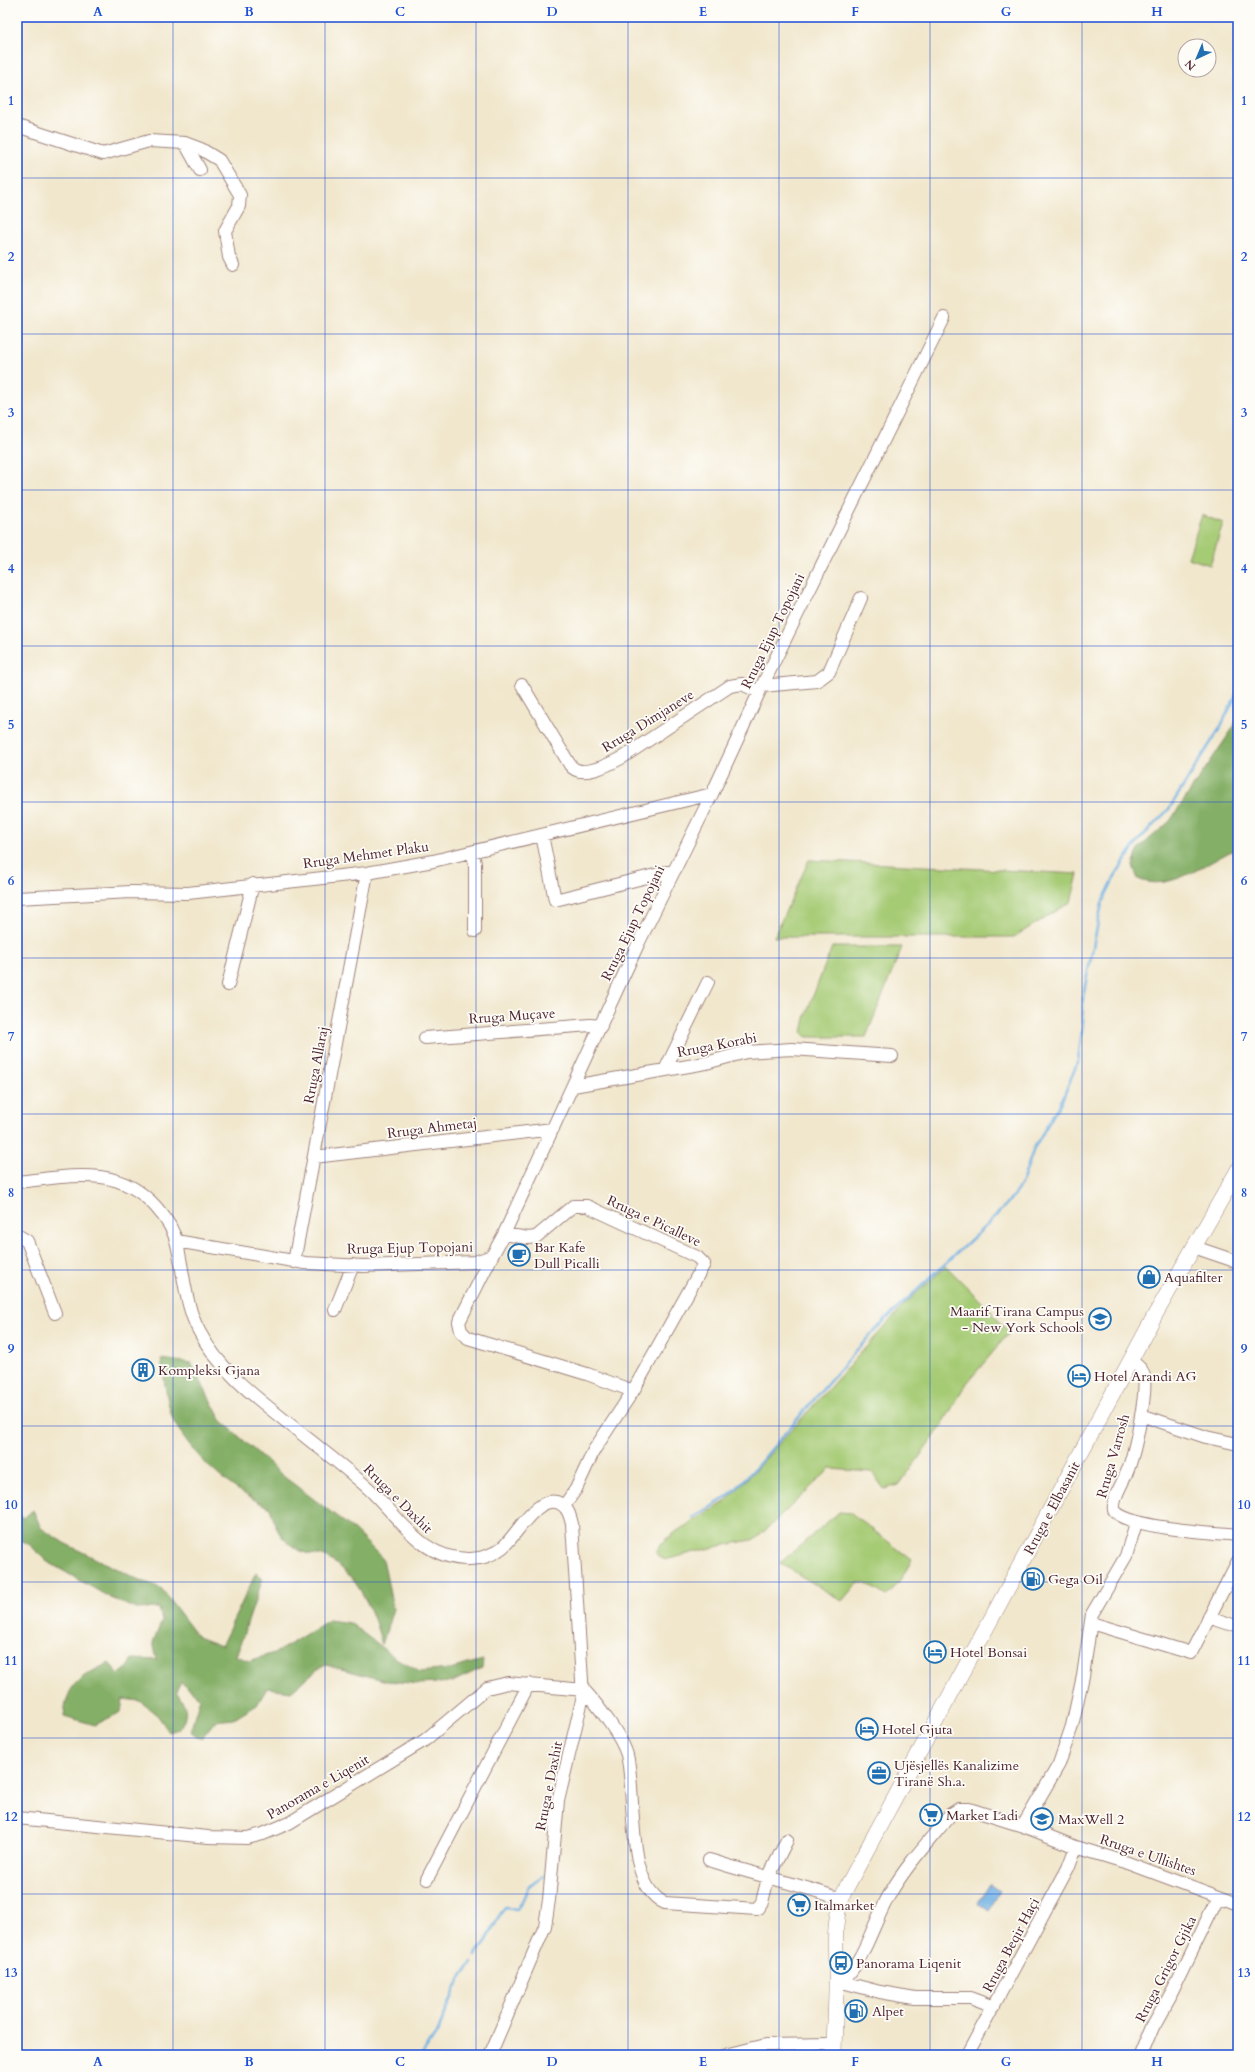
<svg xmlns="http://www.w3.org/2000/svg" width="1255" height="2072" font-family="Cardo,serif">
<style>
.green{fill:#a6cb75;stroke:#787550}
.forest{fill:#84af66;stroke:#676748}
.water{fill:#70b0e3;stroke:#5d6887}
.lines{fill:none;stroke-linecap:round;stroke-linejoin:round}
.stream{stroke:#70b0e3;stroke-width:2.5}
.minor-casing{stroke:#9e837c;stroke-width:14}
.major-casing{stroke:#9e837c;stroke-width:16}
.minor{stroke:#fff;stroke-width:12}
.major{stroke:#fff;stroke-width:15}
.grid{fill:none;stroke:#1d4ed8;stroke-width:1;stroke-opacity:0.55}
.labels{text-anchor:middle;dominant-baseline:central;stroke-width:3.5;stroke-linejoin:round;paint-order:stroke}
.street-label{font-size:14px;fill:#4a1f2b;stroke:#fdfcf7}
.poi-label{font-size:14px;fill:#4a1f2b;stroke:#fdfcf7;text-anchor:start}
.neatline{fill:none;stroke:#1d4ed8;stroke-width:1.5}
.grid-label{font-size:13px;text-anchor:middle;font-weight:bold;fill:#1d4ed8}
</style>
<rect width="100%" height="100%" fill="#fdfcf7"/>
<filter id="ink" filterUnits="userSpaceOnUse"><feTurbulence type="fractalNoise" baseFrequency=".025" numOctaves="2"/><feDisplacementMap in="SourceGraphic" scale="8" xChannelSelector="R" yChannelSelector="G"/><feConvolveMatrix kernelMatrix="1 2 1 2 8 2 1 2 1" color-interpolation-filters="sRGB"/></filter>
<filter id="wash" filterUnits="userSpaceOnUse"><feTurbulence type="fractalNoise" baseFrequency=".012" numOctaves="4" result="noise"/><feDisplacementMap in="SourceGraphic" scale="16" xChannelSelector="R" yChannelSelector="G"/><feGaussianBlur stdDeviation="0.9" result="paint"/><feColorMatrix in="noise" values="0 0 0 0 0 0 0 0 0 0 0 0 0 0 0 0 0 1.4 0 .05"/><feComposite in="paint" operator="in"/></filter>
<g filter="url(#wash)">
<rect width="100%" height="100%" fill="#f1e7cd"/>
<path class="green" d="M1202 515 1223 523 1210 565 1188 558Z
M809 860 1078 874 1071 902 1014 937H774Z
M832 947H902L866 1037H807L802 1032 806 1014Z
M946 1266 989 1309 1009 1333 967 1383 939 1430 899 1485 884 1489 872 1472 830 1469 756 1539 710 1548 665 1560 658 1556 656 1552 660 1545 677 1531 725 1502 748 1478 905 1304Z
M839 1512 851 1513 912 1560 898 1584 886 1596 865 1583H857L842 1601 780 1563Z"/>
<path class="forest" d="M1238 717V848C1210 860 1170 894 1138 879L1133 866 1139 848 1170 821 1233 728Z
M161 1359 191 1363 221 1420 283 1476 352 1528 383 1559 393 1609 382 1645C373 1611 359 1574 325 1557 318 1554 308 1555 301 1551 295 1549 283 1539 280 1534 275 1527 273 1516 270 1508 235 1491 206 1469 184 1437 181 1432 176 1427 174 1422 167 1406 164 1376 161 1359Z
M33 1510 41 1528 64 1543 137 1579 161 1588 198 1637 221 1646 256 1573 263 1578 236 1656 249 1661 277 1652 329 1620 350 1623 394 1657 420 1672 450 1669 483 1660 482 1668 452 1682 420 1684 387 1681 326 1665 318 1669 291 1691 267 1688 257 1705 234 1719 215 1721 201 1739 190 1731 200 1698 181 1682 176 1691C186 1706 190 1712 179 1729L169 1732 158 1716 140 1701 123 1699 121 1712 95 1725 64 1716C67 1683 80 1677 109 1663L119 1674 126 1669 133 1659 157 1660 153 1642 162 1621 159 1608 136 1609 109 1597 46 1561 30 1545 17 1538V1514L24 1518Z"/>
<path class="water" d="M990 1884 1000 1891 988 1910 978 1903Z"/>
<g class="lines">
<path class="stream" d="M693 1518 724 1499 737 1488 757 1466 854 1353 884 1321 991 1221 1014 1196 1023 1180 1034 1148 1063 1098 1078 1061 1083 1023V996L1102 903 1115 876 1137 842 1169 809 1220 728 1238 691
M476 1956C477 1949 485 1946 488 1938 493 1927 497 1917 505 1908L517 1909C530 1893 520 1889 543 1876
M422 2055 439 2029 459 1980 472 1962"/>
</g>
</g>
<g filter="url(#ink)">
<g class="lines">
<g class="minor-casing">
<path id="minor" d="M17 126 103 154 149 141 185 143 200 170
M185 143 201 149 219 160 240 195 239 206 225 231 229 257 233 265
M522 685 570 765C581 780 610 764 623 757L730 686 742 684 759 692
M762 686 817 681 829 672 861 598
M542 835 555 900 675 870
M472 852 475 863V931
M17 898 131 892 188 893 367 873 433 861 712 794
M228 985 253 884
M425 1038 590 1025 601 1026
M665 1070 708 982
M573 1086 706 1063 746 1052 792 1049 892 1056
M314 1157 553 1129
M17 1182C69 1177 117 1163 156 1207 165 1217 174 1230 177 1244 184 1273 185 1305 199 1331 222 1376 269 1407 307 1438 327 1454 348 1470 368 1488 400 1517 421 1560 470 1559 482 1559 493 1555 503 1547 517 1535 539 1491 561 1504 568 1508 570 1516 572 1524L583 1696 558 1801 549 1900 545 1926 490 2055
M504 1234 528 1238 536 1237 573 1206H587L697 1257 704 1264 633 1391 594 1450 576 1489 564 1506
M17 1235 27 1241 55 1313
M176 1241 305 1263 364 1266 475 1262 492 1256 504 1234 639 942 712 794 762 686 944 318
M1194 1247 1238 1262
M492 1256 459 1322 461 1331 468 1338 587 1374 633 1391
M294 1262 367 873
M335 1310 353 1265
M1131 1361C1135 1364 1141 1367 1143 1373 1149 1390 1134 1455 1127 1472 1123 1483 1112 1498 1114 1510 1128 1529 1213 1532 1238 1535
M1141 1415 1206 1437 1238 1444
M1209 1617 1238 1627
M1091 1623 1191 1653 1238 1561
M17 1818 208 1837 247 1838 263 1834 289 1823 425 1740 487 1688 508 1683 584 1690C597 1704 622 1737 627 1755 637 1794 624 1885 665 1903L757 1909 762 1902 768 1878 787 1840
M1023 1826 1059 1764 1072 1726 1083 1676 1092 1614 1126 1556 1136 1523
M709 1860C753 1874 798 1884 841 1899
M427 1879 529 1684
M842 1982 880 1992 915 1998H970L994 2007
M836 1987C866 1962 872 1923 891 1892 907 1864 931 1839 951 1814L959 1809H969L1023 1826 1076 1847 1128 1863 1238 1904
M726 2055 766 2045 834 2044
M967 2055 1068 1868 1076 1847
M1141 2055 1153 2026 1173 1990 1218 1897"/>
</g>
<g class="major-casing">
<path id="major" d="M834 2055C834 2032 836 2010 836 1987 837 1955 831 1922 844 1892L1155 1315 1238 1170"/>
</g>
<use href="#minor" class="minor"/>
<use href="#major" class="major"/>
</g>
</g>
<path class="grid" d="M173 17V2055M325 17V2055M476 17V2055M628 17V2055M779 17V2055M930 17V2055M1082 17V2055M17 178H1238M17 334H1238M17 490H1238M17 646H1238M17 802H1238M17 958H1238M17 1114H1238M17 1270H1238M17 1426H1238M17 1582H1238M17 1738H1238M17 1894H1238"/>
<defs>
<g id="cafe-ring" transform="scale(1.15)"><circle r="9.5" fill="#fdfcf7" stroke="#1f6fb2" stroke-width="1.5"/><path d="M-5.5-4.5H6V0H3Q3 3.5 0 3.5H-2.5Q-5.5 3.5-5.5 0ZM3-3.2v2h1.7v-2ZM-6 4.5H4V6H-6Z" fill="#1f6fb2"/></g>
<g id="shop-ring" transform="scale(1.15)"><circle r="9.5" fill="#fdfcf7" stroke="#1f6fb2" stroke-width="1.5"/><path d="M-5-2.5h2.3a2.7 3.5 0 0 1 5.4 0H5L5.5 6h-11ZM-1.5-2.5h3a1.5 2.3 0 0 0-3 0Z" fill="#1f6fb2"/></g>
<g id="school-ring" transform="scale(1.15)"><circle r="9.5" fill="#fdfcf7" stroke="#1f6fb2" stroke-width="1.5"/><path d="M0-5L7-2L0 1L-7-2ZM-4 1L0 2.5L4 1V4Q0 6-4 4Z" fill="#1f6fb2"/></g>
<g id="building-ring" transform="scale(1.15)"><circle r="9.5" fill="#fdfcf7" stroke="#1f6fb2" stroke-width="1.5"/><path d="M-4-6H4V6H1V3H-1V6H-4ZM-2.5-4.3h1.7v1.8h-1.7ZM.8-4.3h1.7v1.8H.8ZM-2.5-1h1.7V.8h-1.7ZM.8-1h1.7V.8H.8Z" fill="#1f6fb2"/></g>
<g id="hotel-ring" transform="scale(1.15)"><circle r="9.5" fill="#fdfcf7" stroke="#1f6fb2" stroke-width="1.5"/><path d="M-6-4.5h1.5V1H6V5H4.5V3h-9V5H-6ZM-4 0a1.8 1.8 0 1 1 3.6 0ZM.5 0V-2.5h3Q6-2.5 6 0Z" fill="#1f6fb2"/></g>
<g id="fuel-ring" transform="scale(1.15)"><circle r="9.5" fill="#fdfcf7" stroke="#1f6fb2" stroke-width="1.5"/><path d="M-5.5-6h7V0h2V4h1.3V-2.5L3-4.5l.8-.8L6-3V5H2.5V1h-1V6h-7ZM-4.2-4.7v3.2H.2V-4.7Z" fill="#1f6fb2"/></g>
<g id="office-ring" transform="scale(1.15)"><circle r="9.5" fill="#fdfcf7" stroke="#1f6fb2" stroke-width="1.5"/><path d="M-6-3h4V-5.5h4V-3h4V5H-6ZM-1-4.5V-3h2v-1.5ZM-6 0V1H6V0Z" fill="#1f6fb2"/></g>
<g id="supermarket-ring" transform="scale(1.15)"><circle r="9.5" fill="#fdfcf7" stroke="#1f6fb2" stroke-width="1.5"/><path d="M-6-5.5h2.5l.6 2H6L4.5 2H-2.5L-4.4-4H-6ZM-1.5 3.2a1.3 1.3 0 1 0 .1 0ZM3 3.2a1.3 1.3 0 1 0 .1 0Z" fill="#1f6fb2"/></g>
<g id="bus-ring" transform="scale(1.15)"><circle r="9.5" fill="#fdfcf7" stroke="#1f6fb2" stroke-width="1.5"/><path d="M-5-6H5V4H4V6H2V4H-2V6H-4V4H-5ZM-3.5-4V0h7V-4ZM-3.5 1.2v1.5H-2V1.2ZM2 1.2v1.5H3.5V1.2Z" fill="#1f6fb2"/></g>
</defs>
<g fill-rule="evenodd">
<use href="#cafe-ring" x="519" y="1255"/>
<use href="#shop-ring" x="1149" y="1277"/>
<use href="#school-ring" x="1100" y="1319"/>
<use href="#building-ring" x="143" y="1370"/>
<use href="#hotel-ring" x="1079" y="1376"/>
<use href="#fuel-ring" x="1033" y="1579"/>
<use href="#hotel-ring" x="935" y="1652"/>
<use href="#hotel-ring" x="867" y="1729"/>
<use href="#office-ring" x="879" y="1773"/>
<use href="#supermarket-ring" x="931" y="1815"/>
<use href="#school-ring" x="1042" y="1819"/>
<use href="#supermarket-ring" x="799" y="1905"/>
<use href="#bus-ring" x="841" y="1963"/>
<use href="#fuel-ring" x="856" y="2011"/>
</g>
<g class="labels">
<g class="street-label">
<text transform="translate(773 631) rotate(-64)">Rruga Ejup Topojani</text>
<text transform="translate(648 721) rotate(-32)">Rruga Dimjaneve</text>
<text transform="translate(366 855) rotate(-8)">Rruga Mehmet Plaku</text>
<text transform="translate(633 923) rotate(-64)">Rruga Ejup Topojani</text>
<text transform="translate(512 1016) rotate(-4)">Rruga Muçave</text>
<text transform="translate(717 1045) rotate(-11)">Rruga Korabi</text>
<text transform="translate(316 1065) rotate(-79)">Rruga Allaraj</text>
<text transform="translate(432 1128) rotate(-7)">Rruga Ahmetaj</text>
<text transform="translate(654 1221) rotate(25)">Rruga e Picalleve</text>
<text transform="translate(410 1248) rotate(-1)">Rruga Ejup Topojani</text>
<text transform="translate(1113 1456) rotate(-74)">Rruga Varrosh</text>
<text transform="translate(398 1499) rotate(45)">Rruga e Daxhit</text>
<text transform="translate(1052 1508) rotate(-62)">Rruga e Elbasanit</text>
<text transform="translate(549 1786) rotate(-79)">Rruga e Daxhit</text>
<text transform="translate(318 1787) rotate(-30)">Panorama e Liqenit</text>
<text transform="translate(1148 1855) rotate(19)">Rruga e Ullishtes</text>
<text transform="translate(1011 1945) rotate(-62)">Rruga Beqir Haçi</text>
<text transform="translate(1166 1969) rotate(-63)">Rruga Grigor Gjika</text>
</g>
<g class="poi-label">
<text x="534" y="1247">Bar Kafe<tspan x="534" dy="16">Dull Picalli</tspan></text>
<text x="1164" y="1277">Aquafilter</text>
<text x="1084" y="1311" text-anchor="end">Maarif Tirana Campus<tspan x="1084" dy="16">- New York Schools</tspan></text>
<text x="158" y="1370">Kompleksi Gjana</text>
<text x="1094" y="1376">Hotel Arandi AG</text>
<text x="1048" y="1579">Gega Oil</text>
<text x="950" y="1652">Hotel Bonsai</text>
<text x="882" y="1729">Hotel Gjuta</text>
<text x="894" y="1765">Ujësjellës Kanalizime<tspan x="894" dy="16">Tiranë Sh.a.</tspan></text>
<text x="946" y="1815">Market Ladi</text>
<text x="1058" y="1819">MaxWell 2</text>
<text x="814" y="1905">Italmarket</text>
<text x="856" y="1963">Panorama Liqenit</text>
<text x="872" y="2011">Alpet</text>
</g>
</g>
<rect width="1255" height="2072" fill="none" stroke="#fdfcf7" stroke-width="44"/>
<g transform="translate(1197 58) rotate(224)"><circle r="19" fill="#fdfcf7" stroke="#b5a4a5"/>
<path d="M0-3L7 15L0 10L-7 15Z" fill="#1f6fb2"/>
<text y="-6" font-size="11" font-weight="bold" text-anchor="middle" fill="#4a1f2b">N</text>
</g>
<rect x="22" y="22" width="1211" height="2028" class="neatline"/>
<g class="grid-label">
<text x="98" y="16">A</text>
<text x="249" y="16">B</text>
<text x="400" y="16">C</text>
<text x="552" y="16">D</text>
<text x="703" y="16">E</text>
<text x="855" y="16">F</text>
<text x="1006" y="16">G</text>
<text x="1157" y="16">H</text>
<text x="11" y="105">1</text>
<text x="1244" y="105">1</text>
<text x="11" y="261">2</text>
<text x="1244" y="261">2</text>
<text x="11" y="417">3</text>
<text x="1244" y="417">3</text>
<text x="11" y="573">4</text>
<text x="1244" y="573">4</text>
<text x="11" y="729">5</text>
<text x="1244" y="729">5</text>
<text x="11" y="885">6</text>
<text x="1244" y="885">6</text>
<text x="11" y="1041">7</text>
<text x="1244" y="1041">7</text>
<text x="11" y="1197">8</text>
<text x="1244" y="1197">8</text>
<text x="11" y="1353">9</text>
<text x="1244" y="1353">9</text>
<text x="11" y="1509">10</text>
<text x="1244" y="1509">10</text>
<text x="11" y="1665">11</text>
<text x="1244" y="1665">11</text>
<text x="11" y="1821">12</text>
<text x="1244" y="1821">12</text>
<text x="11" y="1977">13</text>
<text x="1244" y="1977">13</text>
<text x="98" y="2066">A</text>
<text x="249" y="2066">B</text>
<text x="400" y="2066">C</text>
<text x="552" y="2066">D</text>
<text x="703" y="2066">E</text>
<text x="855" y="2066">F</text>
<text x="1006" y="2066">G</text>
<text x="1157" y="2066">H</text>
</g>
</svg>
